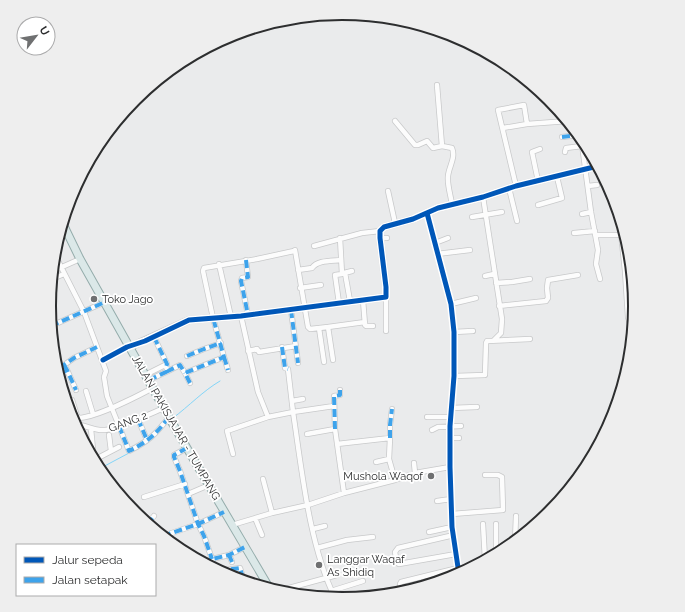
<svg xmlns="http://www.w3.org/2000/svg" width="685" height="612" font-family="Raleway,sans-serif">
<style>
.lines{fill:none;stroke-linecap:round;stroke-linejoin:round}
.stream{stroke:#83d5f8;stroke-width:1}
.street-casing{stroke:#c8c9ca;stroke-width:6}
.secondary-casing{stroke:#c8c9ca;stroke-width:8}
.primary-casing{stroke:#94acab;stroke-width:9}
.street{stroke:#fcfcfc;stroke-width:4.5}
.secondary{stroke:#fcfcfc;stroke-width:6}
.primary{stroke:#dbe8e8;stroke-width:7}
.quiet{stroke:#3ea3eb;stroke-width:4;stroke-dasharray:8 4;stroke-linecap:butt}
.cycleway-casing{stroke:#fff;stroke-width:8}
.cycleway{stroke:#0057b8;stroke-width:5}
.poi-dot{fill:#6f7071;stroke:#fff;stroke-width:1.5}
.labels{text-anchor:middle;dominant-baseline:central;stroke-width:3.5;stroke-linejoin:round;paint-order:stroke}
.poi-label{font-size:11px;fill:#2d2e2f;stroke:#fff;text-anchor:start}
.street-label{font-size:11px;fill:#2d2e2f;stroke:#fff}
.rim{fill:none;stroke:#2d2e2f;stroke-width:2}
</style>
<rect width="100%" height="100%" fill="#eaebec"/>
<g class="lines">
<path class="stream" d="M173 418C189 406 203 391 220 381
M99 469 129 453"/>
<g class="street-casing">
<path id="street" d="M437 85 442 146 452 148C456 158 449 166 448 176 447 185 451 196 452 205
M395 121 415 145H418L427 141 433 148 442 146
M527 124 568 121
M503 128 527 124 524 105 498 110 516 186
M562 137 579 135
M581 137 591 212 598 250 596 264 600 279
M565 152 566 148 582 146
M538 181 532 152 540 149
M588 186 597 185
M509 188 517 221
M388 191 395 223
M483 197 502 319 501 333 494 340
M538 205 562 198 557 177
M427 213 451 304 454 332V376L450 426V467L452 527 459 574
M582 214 591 212
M619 214 625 271 628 317 633 333
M472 217 502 212
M574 233 595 231
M596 235H621
M380 238H387
M435 243 448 238
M314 246 362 233 380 231
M295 250 308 327 310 329 328 327 333 360
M437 254 470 250
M55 255 84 312 106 371 104 377 107 396 129 451C149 441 156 434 169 417
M246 260 248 277 242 278 241 281 248 315
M219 264 231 317
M298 270 312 268C317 260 332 261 341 260
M53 271 80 259
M625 271H632
M344 273 352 271
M345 273 350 301
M485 276 494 274
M52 279 64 274
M496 283 512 282 530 279
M300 288 321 285
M50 297 51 298
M386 297V331
M363 300 365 325 366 326H373
M339 303 335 275 342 274 340 238
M451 304 476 298
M499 306 546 301 548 298 547 288 548 280 578 275
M291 310 298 363
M241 316 258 392 268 417 293 412C302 471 309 545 335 598
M51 326 105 302
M328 327 365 322
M319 328 324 362
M454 332 473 331
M154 337 167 364 166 367 168 371 180 365 185 373
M282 347 285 368 288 369 293 412 334 406
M248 351 257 349 259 352 296 346
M187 356 204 349 221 343
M224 357 228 370
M55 360 63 375 59 377
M103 360 127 347H130
M67 370 64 365 74 358 97 347
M62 373 67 370 76 390
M145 375 167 364
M454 376 485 375 486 343 487 341 530 339
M149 380 168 371
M190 383 185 373 224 357 213 318 203 271 204 268 257 259 294 251
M86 391 93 414
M72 400 77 416 79 418C96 417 136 397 153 388
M292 401 303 399
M451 408 477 407
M427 417H451
M138 419 147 440
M75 424C86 425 94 431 105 430 119 429 149 414 164 408
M91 429 94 460 119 447
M335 429 334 396 340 395V390
M432 430 438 427 461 426
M307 434 335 429 344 493
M109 435 111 451
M390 438V425L392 409
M450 438H459
M337 444 390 438 389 459 395 480
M187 448 174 455V457L180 471 198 524 204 536 212 559
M233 454 227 431 268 417
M376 462 389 459
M414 463 415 473
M263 479 272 513
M188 494 209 485
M144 497 185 484
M437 501 451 499
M452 514 503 510 502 477 498 475H485
M255 518 262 535
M483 524 485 560
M496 524V554
M150 525V521L154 516
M232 525 272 513 308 505 344 493 395 480 415 473 450 467
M313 529 325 526
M429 532 452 527
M454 535 398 548 395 552 397 563 399 564 456 554
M163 536 198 524 224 512
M515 541 516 516
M317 548 347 540 373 537
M229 555 232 562
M207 564 206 561 208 560 229 555 245 547
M219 571 240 568 244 581
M429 576 431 584
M278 591 337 575
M331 591 363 581
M402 593 400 584 401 582 458 568H471"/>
</g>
<g class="secondary-casing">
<path id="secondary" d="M130 347 189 320 241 316 386 297V287L380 238V231L384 227 413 219 438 208 483 197 516 186 598 166"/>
</g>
<g class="primary-casing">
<path id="primary" d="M63 224 80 259 171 421 270 589"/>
</g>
<use href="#street" class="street"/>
<use href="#secondary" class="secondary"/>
<use href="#primary" class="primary"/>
<path class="quiet" d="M562 137 579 135
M246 260 248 277 242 278 241 281 248 315
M291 310 298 363
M51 326 105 302
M154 337 167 364 166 367 168 371 180 365 185 373
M282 347 285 368 288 369
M187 356 204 349 221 343
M224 357 228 370
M55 360 63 375 59 377
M67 370 64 365 74 358 97 347
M62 373 67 370 76 390
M149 380 168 371
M190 383 185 373 224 357 213 318
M138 419 147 440
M119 426 129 451C149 441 156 434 169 417
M335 429 334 396 340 395V390
M390 438V425L392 409
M187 448 174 455V457L180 471 198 524 204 536 212 559
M150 525V521L154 516
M163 536 198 524 224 512
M229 555 232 562
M207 564 206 561 208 560 229 555 245 547
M219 571 240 568 244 581"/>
<g class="cycleway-casing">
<path id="cycleway" d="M427 213 451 304 454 332V376L450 426V467L452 527 459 574
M103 360 127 347 145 341 189 320 241 316 386 297V287L380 238V231L384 227 413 219 438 208 483 197 516 186 598 166"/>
</g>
<use href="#cycleway" class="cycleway"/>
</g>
<g class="poi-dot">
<circle cx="94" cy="299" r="4"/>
<circle cx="431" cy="476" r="4"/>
<circle cx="319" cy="565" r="4"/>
</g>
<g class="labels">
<g class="poi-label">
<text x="102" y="299">Toko Jago</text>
<text x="423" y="476" text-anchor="end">Mushola Waqof</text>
<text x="327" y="559">Langgar Waqaf<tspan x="327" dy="13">As Shidiq</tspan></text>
</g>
<g class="street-label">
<text transform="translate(128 422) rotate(-20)">GANG 2</text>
<text transform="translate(176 428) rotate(60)">JALAN PAKISJAJAR - TUMPANG</text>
</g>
</g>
<path d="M0 0H685V612H0ZM56 306a286 286 0 1 1 572 0a286 286 0 1 1-572 0Z" fill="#eee" fill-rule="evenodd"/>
<path class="rim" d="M56 306a286 286 0 1 1 572 0a286 286 0 1 1-572 0Z"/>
<rect x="16" y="544" width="140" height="52" fill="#ffffff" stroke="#ababac"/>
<rect x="24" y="557" width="20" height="6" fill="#0057b8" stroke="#ababac"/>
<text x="52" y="564" font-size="12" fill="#2d2e2f">Jalur sepeda</text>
<rect x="24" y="577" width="20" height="6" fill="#3ea3eb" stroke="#ababac"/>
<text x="52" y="584" font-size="12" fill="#2d2e2f">Jalan setapak</text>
<g transform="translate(36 36) rotate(59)"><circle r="19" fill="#ffffff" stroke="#ababac"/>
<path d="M0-3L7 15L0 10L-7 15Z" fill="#6f7071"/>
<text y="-6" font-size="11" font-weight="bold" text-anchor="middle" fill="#2d2e2f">U</text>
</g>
</svg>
